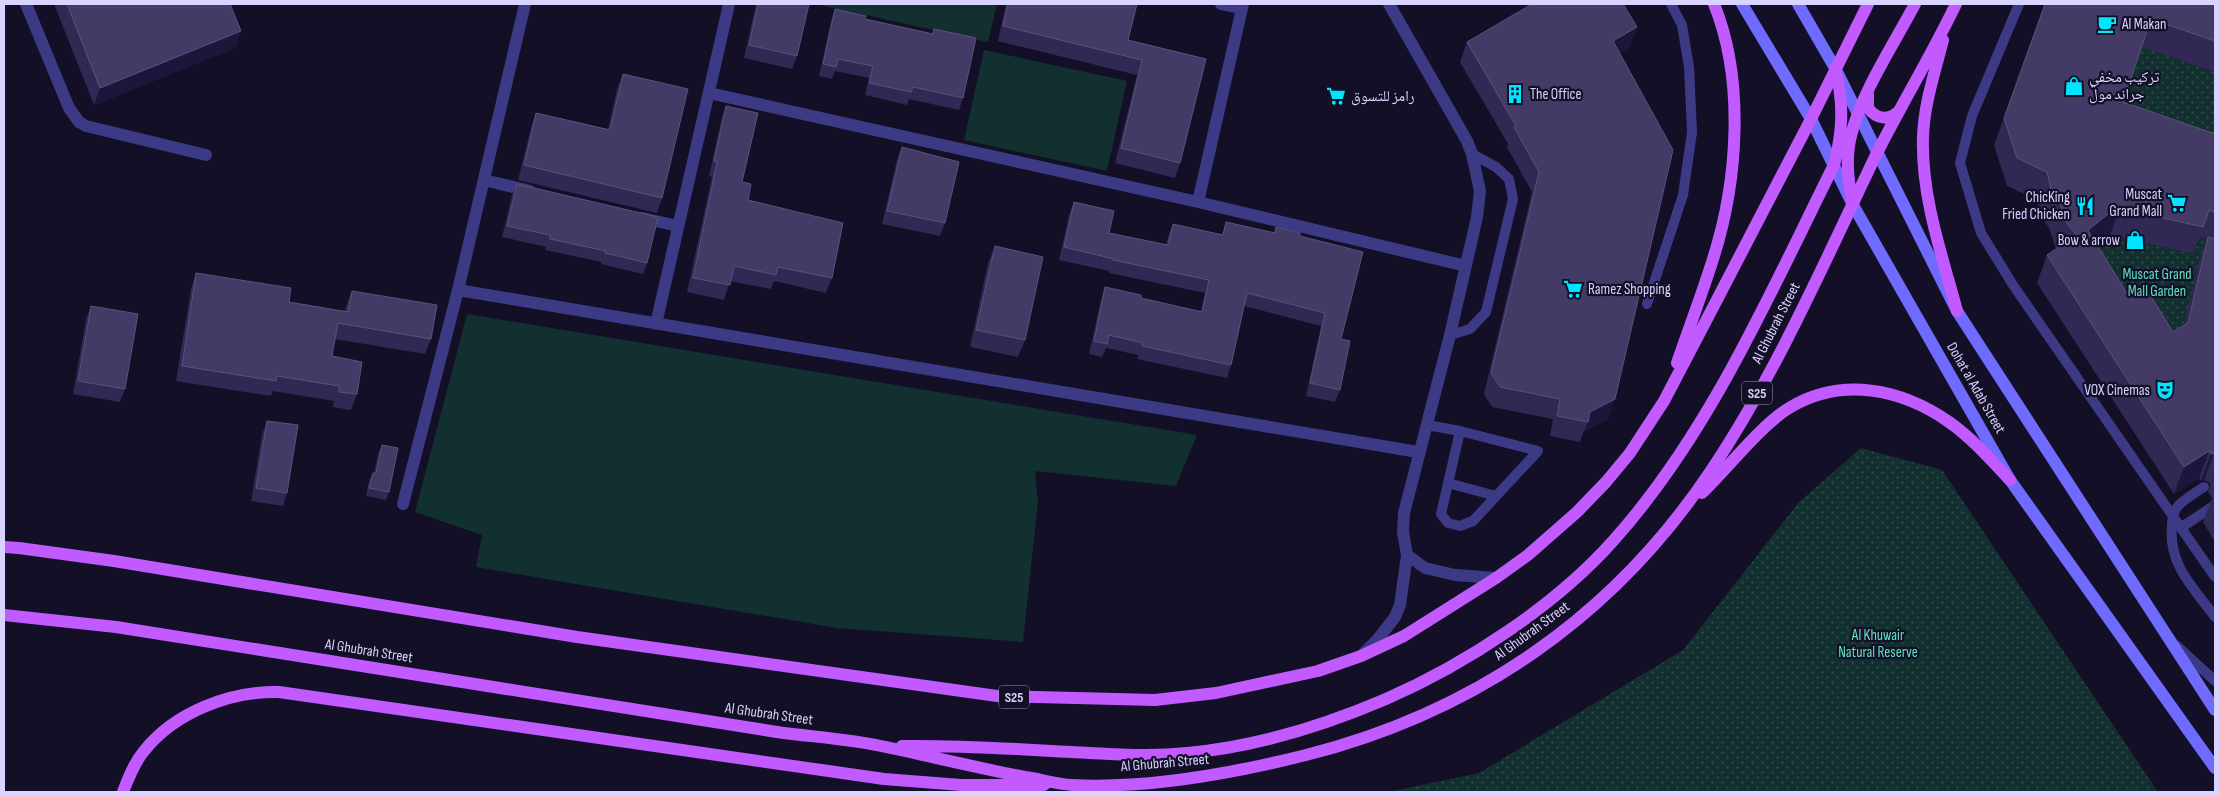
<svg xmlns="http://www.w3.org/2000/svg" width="2219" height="796" font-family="'Sofia Sans Condensed','Noto Naskh Arabic',sans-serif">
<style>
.green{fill:#12302f}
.park{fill:url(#park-dots)}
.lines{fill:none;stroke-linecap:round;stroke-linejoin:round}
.service{stroke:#3d3a85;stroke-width:10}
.minor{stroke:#3d3a85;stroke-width:12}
.secondary{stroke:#6f6bff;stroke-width:12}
.primary{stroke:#c25bff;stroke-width:12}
.wall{fill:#312854;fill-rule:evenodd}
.shaded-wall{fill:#1d163a}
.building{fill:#433a66;stroke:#5a527e}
.labels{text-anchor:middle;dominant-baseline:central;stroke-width:4.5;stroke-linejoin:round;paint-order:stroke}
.shield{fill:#130f26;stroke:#9e99be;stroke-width:1}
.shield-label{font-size:14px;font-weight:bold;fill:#d9d4ff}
.poi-label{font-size:15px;fill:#d9d4ff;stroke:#130f26;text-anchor:start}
.park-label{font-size:15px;fill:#5fe0c0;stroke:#130f26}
.street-label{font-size:15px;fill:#d9d4ff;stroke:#130f26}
</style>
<defs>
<pattern id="park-dots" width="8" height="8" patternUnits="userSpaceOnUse" patternTransform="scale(1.25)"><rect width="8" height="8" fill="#12302f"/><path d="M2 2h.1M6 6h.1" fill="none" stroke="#344d4e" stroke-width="1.8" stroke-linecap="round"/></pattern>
</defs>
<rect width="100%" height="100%" fill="#130f26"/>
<path class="green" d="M815 4H997L988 42Z
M984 50 1127 81 1107 171 964 140Z
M467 314 1197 435 1176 486 1035 471 1038 502 1023 642 837 628 476 567 482 535 415 512Z"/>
<path class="park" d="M2141 46 2215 72V165L2113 129Z
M2110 235 2193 254 2199 237 2215 243 2178 350 2078 258 2102 238Z
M1861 448 1942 470 2158 792H1389L1479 773 1683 650 1799 502Z"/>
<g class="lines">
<path class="service" d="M2019 4 1972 116 1960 163 1981 233 2013 285 2215 577
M1647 304 1683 195 1692 132 1689 67 1682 25 1671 4
M1450 335 1470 329 1486 312 1513 199 1509 179 1496 167 1472 154
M1427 425 1460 431 1441 514 1448 523 1460 526 1473 521 1538 451 1460 431
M1448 483 1496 496
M2204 487C2196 492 2186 498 2179 505 2174 510 2172 519 2172 526 2168 565 2194 588 2215 617
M2182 527 2215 505
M2177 646 2215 681"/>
<path class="minor" d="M26 4 69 108 79 122 86 126 206 155
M1221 4 1242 8
M709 93 1198 202 1466 266
M484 180 530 191
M1198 202 1243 4
M642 218 678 226
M458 290 1418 452
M656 324 729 4
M403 504 458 290 525 4
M1407 555 1425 568 1455 575 1496 578
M1362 655 1378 639 1395 617 1400 605 1407 555 1403 532 1404 513 1450 335 1477 217 1480 191 1472 154 1467 141 1389 4"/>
<path class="secondary" d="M1742 4 1811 119 1853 205 2010 480 2215 768
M1798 4 1835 68 1957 311 2215 710"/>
<path class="primary" d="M1943 40C1935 72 1924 104 1923 137 1921 196 1942 255 1957 311
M1868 94V108C1877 120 1890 121 1900 110
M1853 205C1848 182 1845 159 1851 136 1860 95 1895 42 1915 4
M1677 363C1689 328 1702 294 1713 259 1738 181 1745 80 1714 4
M1702 493C1728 468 1760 426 1789 408 1842 376 1902 389 1949 422 1972 438 1991 460 2010 480
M4 547 19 548 114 561 577 637 997 696 1155 700 1216 693 1318 671 1361 656 1404 636 1496 578 1528 555 1577 512 1606 482 1630 453 1664 401 1708 317 1811 119 1868 4
M4 615 116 627 777 732C813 737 851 739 886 747 933 757 978 768 1025 777 1040 779 1056 784 1072 785 1146 789 1234 773 1306 755 1475 712 1613 617 1710 472 1776 374 1824 263 1875 157 1901 105 1931 56 1956 4
M902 746C959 745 1015 749 1072 752 1110 754 1149 757 1187 753 1255 747 1323 726 1386 699 1466 664 1555 606 1613 541 1710 433 1770 293 1834 165 1843 131 1844 102 1835 68
M123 792C128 779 134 763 144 751 175 712 230 691 279 692L884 779 961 785H1044"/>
</g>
<path class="wall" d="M54 4H230L241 31 235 48 94 105Z
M756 4H809L797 56 792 69 744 58Z
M1006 4H1137L1128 40 1206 59 1180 163 1175 178 1115 163 1137 75 998 41Z
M2045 4H2215V72L2142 47 2123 102 2215 134V542L2203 522 2212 498 2208 492 2210 486V483L2204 480 2201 481 2199 478 2174 494 2037 283 2047 255 2056 249 2049 228 2041 216 2037 200 2007 186 1994 145ZM2110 235 2193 254 2200 237 2207 240 2198 265 2184 325 2173 332 2128 295 2096 243 2102 238Z
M835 9 865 19 932 34 934 29 963 98 959 110 909 99 907 105 865 95 869 78 835 71 832 79 819 76 831 21Z
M1467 42 1630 47 1620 53 1608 419 1584 431 1580 442 1550 436 1553 419 1492 407 1484 394 1532 192 1507 147 1508 144 1460 62Z
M623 74 662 198 657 213 518 180 531 128 536 113 608 129 617 89Z
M726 106 742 182 748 200 832 278 826 293 774 281 771 289 730 281 724 300 687 292 712 177 709 176 721 121Z
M902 147 945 223 940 236 882 224 897 160Z
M517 184 647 263 643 274 601 264 602 262 545 250 546 247 502 237 512 195Z
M1074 202 1109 233 1166 245 1168 237 1173 224 1222 235 1226 222 1274 233 1276 227 1300 236 1341 339 1340 390 1335 402 1306 396 1321 326 1244 306 1231 365 1227 378 1137 359 1138 355 1106 348 1102 357 1089 354 1101 300 1105 287 1141 298 1201 311 1205 293 1109 273V271L1059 260 1069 215Z
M995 246 1025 340 1018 357 970 347 988 263Z
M196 273 289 302 345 311 346 306 352 291 431 339 425 354 335 339 332 356 357 394 351 410 333 407 334 401 273 391 271 396 176 381 191 289Z
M91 306 125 389 120 402 73 394 86 319Z
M267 421 287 493 283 506 251 501 262 434Z
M382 445 389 492 386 500 366 496 369 481 373 473H374L378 454Z"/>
<path class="shaded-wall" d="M1637 27 1630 47 1606 61 1613 41Z
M241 31 235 48 94 105 100 88Z
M2120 208 2110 235 2102 238 2078 258 2088 230 2112 211Z
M1615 399 1608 419 1584 431 1588 422 1590 412Z
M2209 451 2199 478 2174 494 2184 467Z
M2214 453 2204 480 2201 481 2211 454Z"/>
<path class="building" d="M67 4H230L241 31 100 88Z
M758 4H809L797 56 749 45Z
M1008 4H1137L1128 40 1206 59 1180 163 1121 148 1142 60 1003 26Z
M1532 4H1623L1637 27 1613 41 1673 150 1615 399 1590 412 1588 422 1557 416 1560 399 1500 387 1491 373 1539 172 1514 127 1516 126 1467 42Z
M2045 4H2215V41L2151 19 2123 102 2215 134V212L2209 210 2203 227 2120 208 2112 211 2088 230 2128 295 2144 285 2173 332 2188 323 2208 237 2215 239V453L2211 454 2209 451 2184 467 2047 255 2077 235 2065 221 2059 200 2051 189 2047 172 2017 158 2004 118Z
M835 9 866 16 865 19 933 34 934 29 976 38 963 98 913 87 911 92 869 83 873 66 838 59 836 67 823 64Z
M623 74 688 89 662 198 524 165 536 113 610 130Z
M726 106 758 113 742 182 751 184 748 200 843 223 832 278 778 267 776 275 734 266 730 285 693 278 717 162 714 161Z
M902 147 959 162 945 223 887 211Z
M517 184 658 217 647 263 605 253 606 251 550 239V235L507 226Z
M1074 202 1114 211 1109 233 1168 245 1173 224 1223 235 1226 222 1275 233 1276 227 1300 233V236L1363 252 1341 339 1350 341 1340 390 1310 383 1325 313 1247 293 1231 365 1142 346 1143 343 1109 335 1107 344 1094 341 1105 287 1141 295V298L1202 312 1209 280 1113 260 1114 259 1064 247Z
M995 246 1043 257 1025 340 976 330Z
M196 273 291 288 289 302 348 312 352 291 437 305 431 339 338 323 332 356 362 362 357 394 339 392V386L277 376 276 381 182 366Z
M91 306 138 314 125 389 78 381Z
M267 421 298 425 287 493 256 488Z
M382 445 398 448 389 492 369 488 373 473H376Z"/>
<defs>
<g id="cafe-bare" transform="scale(1.5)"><path d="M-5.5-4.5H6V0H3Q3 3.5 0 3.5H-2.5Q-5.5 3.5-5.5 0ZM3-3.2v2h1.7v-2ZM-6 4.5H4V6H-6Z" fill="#00e5ff" stroke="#130f26" stroke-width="2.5" paint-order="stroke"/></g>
<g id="shop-bare" transform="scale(1.5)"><path d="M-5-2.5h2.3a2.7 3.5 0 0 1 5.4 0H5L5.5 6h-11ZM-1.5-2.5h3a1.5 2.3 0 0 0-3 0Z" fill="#00e5ff" stroke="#130f26" stroke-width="2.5" paint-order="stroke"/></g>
<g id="building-bare" transform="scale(1.5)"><path d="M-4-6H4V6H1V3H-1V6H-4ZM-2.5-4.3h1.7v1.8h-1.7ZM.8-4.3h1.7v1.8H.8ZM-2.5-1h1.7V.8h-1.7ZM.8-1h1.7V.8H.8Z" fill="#00e5ff" stroke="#130f26" stroke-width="2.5" paint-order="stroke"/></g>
<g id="supermarket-bare" transform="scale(1.5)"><path d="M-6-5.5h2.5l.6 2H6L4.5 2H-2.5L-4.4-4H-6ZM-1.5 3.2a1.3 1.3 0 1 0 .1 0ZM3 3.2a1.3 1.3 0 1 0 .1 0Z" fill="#00e5ff" stroke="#130f26" stroke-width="2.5" paint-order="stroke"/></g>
<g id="restaurant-bare" transform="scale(1.5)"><path d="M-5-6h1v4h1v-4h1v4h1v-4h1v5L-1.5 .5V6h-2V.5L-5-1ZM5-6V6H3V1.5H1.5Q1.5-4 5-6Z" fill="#00e5ff" stroke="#130f26" stroke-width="2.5" paint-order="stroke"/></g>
<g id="theatre-bare" transform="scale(1.5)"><path d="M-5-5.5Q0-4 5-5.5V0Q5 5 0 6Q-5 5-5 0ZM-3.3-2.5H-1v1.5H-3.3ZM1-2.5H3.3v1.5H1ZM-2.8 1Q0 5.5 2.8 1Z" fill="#00e5ff" stroke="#130f26" stroke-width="2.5" paint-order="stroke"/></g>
</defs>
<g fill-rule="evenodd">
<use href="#cafe-bare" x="2107" y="24"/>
<use href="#shop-bare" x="2074" y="86"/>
<use href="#building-bare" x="1515" y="94"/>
<use href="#supermarket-bare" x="1336" y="96"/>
<use href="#supermarket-bare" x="2177" y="203"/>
<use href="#restaurant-bare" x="2085" y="206"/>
<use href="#shop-bare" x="2135" y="240"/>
<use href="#supermarket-bare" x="1573" y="289"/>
<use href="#theatre-bare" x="2165" y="390"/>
</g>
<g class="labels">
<g class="shield">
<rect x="1742" y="381.5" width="30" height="23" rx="4"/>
<rect x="999" y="685.5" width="30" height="23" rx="4"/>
</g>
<g class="shield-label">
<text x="1757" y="393">S25</text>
<text x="1014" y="697">S25</text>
</g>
<g class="poi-label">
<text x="2122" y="24">Al Makan</text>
<text x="2089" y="77">تركيب مخفي<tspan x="2089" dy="17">جراند مول</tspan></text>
<text x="1530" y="94">The Office</text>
<text x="1351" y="96">رامز للتسوق</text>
<text x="2162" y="194" text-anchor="end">Muscat<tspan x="2162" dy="17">Grand Mall</tspan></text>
<text x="2070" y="197" text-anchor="end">ChicKing<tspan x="2070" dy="17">Fried Chicken</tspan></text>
<text x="2120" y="240" text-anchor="end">Bow &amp; arrow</text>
<text x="1588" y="289">Ramez Shopping</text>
<text x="2150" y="390" text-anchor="end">VOX Cinemas</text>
</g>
<g class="park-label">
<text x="2157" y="274">Muscat Grand<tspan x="2157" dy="17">Mall Garden</tspan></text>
<text x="1878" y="635">Al Khuwair<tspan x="1878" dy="17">Natural Reserve</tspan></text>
</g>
<g class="street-label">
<text transform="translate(1776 323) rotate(-63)">Al Ghubrah Street</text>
<text transform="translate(1976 388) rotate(60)">Dohat al Adab Street</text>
<text transform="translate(1532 631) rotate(-36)">Al Ghubrah Street</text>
<text transform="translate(369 651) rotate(9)">Al Ghubrah Street</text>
<text transform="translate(769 714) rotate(8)">Al Ghubrah Street</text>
<text transform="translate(1165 763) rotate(-5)">Al Ghubrah Street</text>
</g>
</g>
<rect width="2219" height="796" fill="none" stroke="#d9d4ff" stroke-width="10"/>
</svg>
